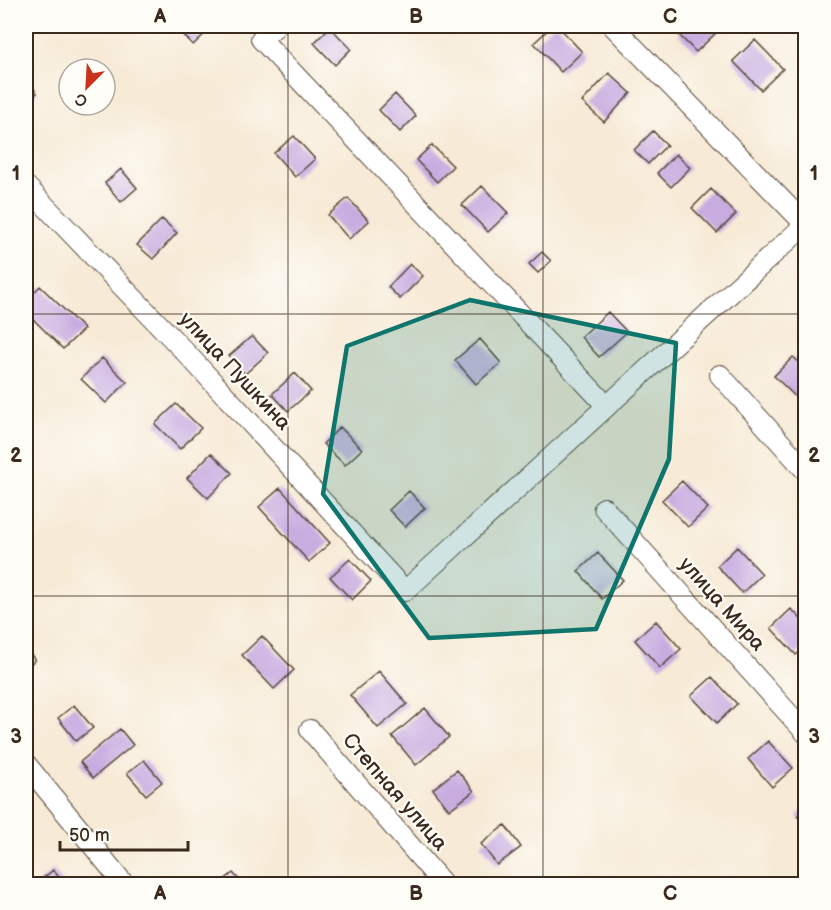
<svg xmlns="http://www.w3.org/2000/svg" width="831" height="910" font-family="'Balsamiq Sans',sans-serif">
<style>
.building{fill:#c8ace0}
.lines{fill:none;stroke-linecap:round;stroke-linejoin:round}
.minor-casing{stroke:#57473a;stroke-width:22}
.minor{stroke:#fff;stroke-width:20}
.marked{fill:#0f766e;fill-opacity:0.2;stroke:#0f766e;stroke-width:4.5;stroke-linejoin:round}
.grid{fill:none;stroke:#3b2a1e;stroke-width:1.5;stroke-opacity:0.55}
.labels{text-anchor:middle;dominant-baseline:central;stroke-width:4.5;stroke-linejoin:round;paint-order:stroke}
.street-label{font-size:21px;fill:#3b2a1e;stroke:#fdfcf7}
.neatline{fill:none;stroke:#3b2a1e;stroke-width:2}
.grid-label{font-size:20px;text-anchor:middle;font-weight:bold;fill:#3b2a1e}
</style>
<rect width="100%" height="100%" fill="#fdfcf7"/>
<filter id="ink" filterUnits="userSpaceOnUse"><feTurbulence type="fractalNoise" baseFrequency=".0167" numOctaves="2"/><feDisplacementMap in="SourceGraphic" scale="12" xChannelSelector="R" yChannelSelector="G"/><feConvolveMatrix kernelMatrix="1 2 1 2 8 2 1 2 1" color-interpolation-filters="sRGB"/></filter>
<filter id="wash" filterUnits="userSpaceOnUse"><feTurbulence type="fractalNoise" baseFrequency=".008" numOctaves="4" result="noise"/><feDisplacementMap in="SourceGraphic" scale="24" xChannelSelector="R" yChannelSelector="G"/><feGaussianBlur stdDeviation="1.35" result="paint"/><feColorMatrix in="noise" values="0 0 0 0 0 0 0 0 0 0 0 0 0 0 0 0 0 1.4 0 .05"/><feComposite in="paint" operator="in"/></filter>
<g filter="url(#wash)">
<rect width="100%" height="100%" fill="#f7ead6"/>
<g id="blocks">
<path class="building" d="M175 26H213L193 45Z
M552 26H558L582 52 561 72 534 43Z
M687 26H718L721 28 696 52 678 34Z
M330 27 351 49 335 65 314 43Z
M755 40 783 69 761 90 733 61Z
M609 73 631 93 604 122 582 102Z
M26 78 37 93 26 102Z
M395 94 416 116 400 132 379 110Z
M653 131 667 145 648 164 634 150Z
M294 136 315 159 295 177 274 153Z
M432 145 453 166 437 182 416 160Z
M676 154 690 168 671 187 657 173Z
M121 169 137 188 121 202 105 183Z
M482 186 508 213 488 232 462 205Z
M711 189 736 214 717 233 692 208Z
M348 198 369 221 349 239 328 215Z
M162 219 177 233 153 259 137 245Z
M542 252 551 261 538 273 529 264Z
M410 264 423 276 400 299 388 287Z
M40 286 84 329 63 349 26 312V301Z
M608 312 627 332 599 357 581 337Z
M252 336 268 353 245 374 229 356Z
M480 339 501 363 476 384 455 360Z
M793 357 806 368V397L801 402 774 376Z
M102 358 127 382 106 403 81 379Z
M295 373 311 391 288 411 272 394Z
M176 404 201 428 180 449 155 424Z
M340 427 362 449 345 465 323 444Z
M211 453 232 473 208 498 187 478Z
M682 481 708 508 688 527 662 500Z
M280 488 330 543 309 562 259 507Z
M409 491 425 508 405 527 389 510Z
M737 547 762 574 742 593 717 566Z
M598 553 623 580 602 599 578 571Z
M350 559 371 581 352 600 330 577Z
M791 609 806 624V646L796 655 771 628Z
M656 621 681 649 660 668 635 640Z
M262 636 294 670 274 689 242 655Z
M26 648 35 660 26 668Z
M379 671 407 704 378 728 350 695Z
M712 677 737 704 717 723 691 696Z
M74 705 93 728 76 741 58 718Z
M425 708 449 737 416 765 392 736Z
M120 729 133 745 93 778 80 762Z
M768 741 793 768 772 787 748 759Z
M144 760 162 782 146 795 127 773Z
M457 770 474 791 449 810 433 789Z
M806 808V824L797 816Z
M505 825 521 847 497 865 481 844Z
M53 870 65 884H36Z
M233 873 243 884H219Z"/>
</g>
</g>
<g filter="url(#ink)">
<use href="#blocks" fill-opacity="0" stroke="#57473a" stroke-width="1.5"/>
<g class="lines">
<g class="minor-casing">
<path id="minor" d="M276 26 261 39 606 405
M613 26 806 225
M26 186 188 355 405 591 806 224
M720 375 806 471
M604 508 806 733
M310 730 443 884
M26 764 124 884"/>
</g>
<use href="#minor" class="minor"/>
</g>
</g>
<path class="marked" d="M470 300 676 343 669 459 596 629 429 638 323 494 347 346Z"/>
<path class="grid" d="M288 26V884M543 26V884M26 314H806M26 596H806"/>
<g class="labels">
<g class="street-label">
<text transform="translate(235 371) rotate(47)">улица Пушкина</text>
<text transform="translate(722 604) rotate(48)">улица Мира</text>
<text transform="translate(395 792) rotate(49)">Степная улица</text>
</g>
</g>
<rect width="831" height="910" fill="none" stroke="#fdfcf7" stroke-width="66"/>
<g transform="translate(87 87) rotate(204)"><circle r="28" fill="#fdfcf7" stroke="#afa8a0" stroke-width="1.5"/>
<path d="M0-4.5L10 22L0 15L-10 22Z" fill="#c8321e"/>
<text y="-9" font-size="16" font-weight="bold" text-anchor="middle" fill="#3b2a1e">С</text>
</g>
<path d="M60 841v9h128v-9" fill="none" stroke="#3b2a1e" stroke-width="3"/>
<text x="69" y="841" font-size="18" fill="#3b2a1e" stroke="#fdfcf7" stroke-width="4.5" paint-order="stroke">50 m</text>
<rect x="33" y="33" width="765" height="844" class="neatline"/>
<g class="grid-label">
<text x="160" y="23">A</text>
<text x="416" y="23">B</text>
<text x="670" y="23">C</text>
<text x="16" y="180">1</text>
<text x="814" y="180">1</text>
<text x="16" y="462">2</text>
<text x="814" y="462">2</text>
<text x="16" y="743">3</text>
<text x="814" y="743">3</text>
<text x="160" y="900">A</text>
<text x="416" y="900">B</text>
<text x="670" y="900">C</text>
</g>
</svg>
